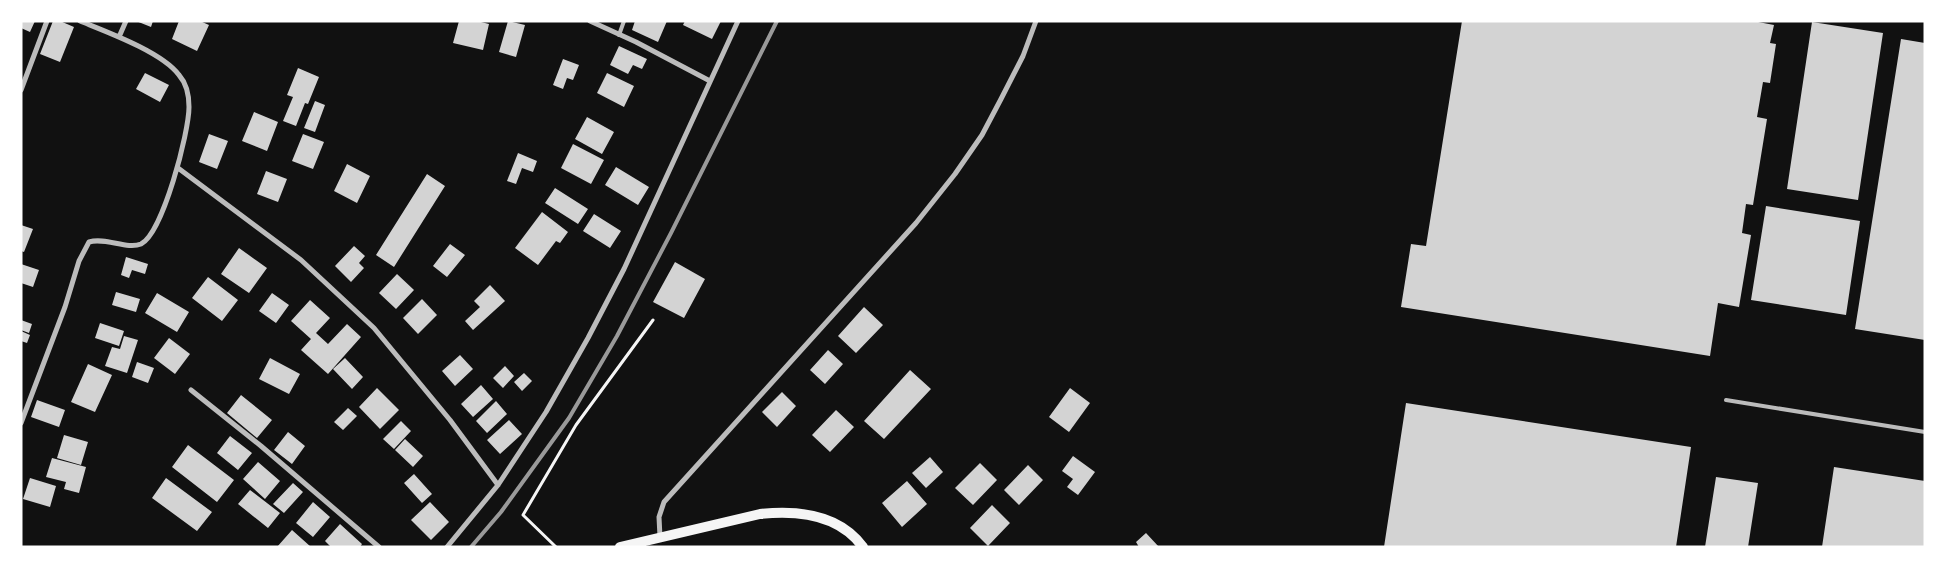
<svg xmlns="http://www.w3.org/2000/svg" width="1946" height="568" font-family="Mulish,sans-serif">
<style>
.building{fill:#d3d3d3}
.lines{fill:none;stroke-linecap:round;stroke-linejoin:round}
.path{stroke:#f5f5f5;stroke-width:3}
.service{stroke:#bcbcbc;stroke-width:4}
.minor{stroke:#bcbcbc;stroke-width:5}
.secondary{stroke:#f5f5f5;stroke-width:10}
.rail{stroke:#9a9a9a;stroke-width:4}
</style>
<rect width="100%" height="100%" fill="#111"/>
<path class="building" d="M21 21H35L30 32 21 28Z
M53 21H60L74 27 60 62 40 54Z
M136 21H153L151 27Z
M179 21H200L209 25 197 51 172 39Z
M459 21H477L489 24 483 50 453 43Z
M508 21 525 25 516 57 499 52Z
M635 21H667L658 42 632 30Z
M685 21H721L712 39 683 25Z
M1462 21H1753L1774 25 1770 43 1776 44 1770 83 1763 82 1757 117 1767 119 1753 205 1746 204 1742 233 1751 235 1739 307 1718 303 1710 356 1401 307 1411 244 1426 246Z
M1812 22 1883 33 1858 200 1787 189Z
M1901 39 1925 43V340L1855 329Z
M619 46 647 59 642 69 633 65 628 74 610 65Z
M563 59 579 65 573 80 567 78 563 89 553 85Z
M298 68 319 77 308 104 305 103 296 126 283 121 293 97 287 95Z
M145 73 169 85 160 102 136 89Z
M607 73 634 86 624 107 597 93Z
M315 101 325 105 315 132 304 128Z
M254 112 278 122 267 151 242 141Z
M587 117 614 132 602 154 575 139Z
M209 134 228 141 217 169 199 162Z
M303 134 324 142 313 169 292 161Z
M573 144 604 160 591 184 561 168Z
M518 153 537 161 533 172 522 168 516 184 507 181Z
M347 164 370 176 357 203 334 191Z
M616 167 649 187 638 205 605 185Z
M266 171 287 179 278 202 257 194Z
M427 174 445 186 394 267 376 255Z
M555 188 588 209 578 224 545 203Z
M1766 206 1860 221 1846 315 1751 300Z
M542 212 568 232 560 243 556 241 538 265 515 248Z
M594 214 621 231 610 248 583 231Z
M21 225 33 229 24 252 21 251Z
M450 244 465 255 447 277 433 266Z
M354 246 365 256 359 263 364 268 351 282 335 266Z
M239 248 267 268 249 293 221 274Z
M126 257 148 264 145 274 132 270 129 278 121 275Z
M675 262 705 279 684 318 653 302Z
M21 264 39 270 33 287 21 283Z
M397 274 414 290 396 309 379 293Z
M208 277 238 300 222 321 192 298Z
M490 285 505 301 473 330 465 321 480 307 474 301Z
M116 292 140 299 136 312 112 305Z
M157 293 189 312 177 332 145 313Z
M272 293 289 305 276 323 259 311Z
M422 299 437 315 418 334 403 318Z
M310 300 330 318 316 333 328 344 347 324 361 337 328 374 301 350 311 339 291 321Z
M864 307 883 325 856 353 838 336Z
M21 320 32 324 29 333 21 330Z
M100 323 124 331 119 346 95 338Z
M21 331 30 335 27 343 21 341Z
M124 336 138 340 127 373 105 366 112 347 120 349Z
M169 338 190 354 175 374 154 358Z
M828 350 843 364 825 384 810 370Z
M460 355 473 369 455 386 442 371Z
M270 358 300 374 289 394 259 379Z
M345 358 363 377 352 389 333 369Z
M137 362 154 368 148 383 132 377Z
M88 364 112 375 95 412 71 402Z
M505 366 514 376 503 388 493 378Z
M910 370 931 389 884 439 864 421Z
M524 373 532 381 522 391 514 382Z
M481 385 493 399 473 417 461 404Z
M377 388 399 410 380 429 359 407Z
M1070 388 1090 403 1069 432 1049 417Z
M782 392 796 406 777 427 762 412Z
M241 395 272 420 257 438 227 413Z
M37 400 65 410 59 427 31 417Z
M496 401 507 414 487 433 476 421Z
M1406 403 1691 447 1676 547H1384Z
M348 408 357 416 343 430 334 422Z
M836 410 854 427 830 452 812 435Z
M509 420 522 434 500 454 487 440Z
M401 421 411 431 394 449 383 439Z
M288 432 305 446 292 464 274 450Z
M64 435 88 442 81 465 57 458Z
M230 436 252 453 238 470 217 453Z
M405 439 423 456 413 467 395 450Z
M188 445 234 480 217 502 172 467Z
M1073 456 1095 472 1078 495 1067 487 1073 479 1062 471Z
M930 457 943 472 926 488 912 473Z
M52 458 86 467 79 493 64 489 66 482 46 477Z
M258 462 280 481 265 499 243 479Z
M980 463 997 480 973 505 955 488Z
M1028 465 1043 480 1019 505 1004 490Z
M1834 467 1925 481V547H1822Z
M414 474 432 494 422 503 404 483Z
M1716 477 1758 483 1748 547H1705Z
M30 478 56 486 50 507 23 499Z
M166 478 212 512 197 531 152 498Z
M907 481 927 504 902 527 882 503Z
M293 483 303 492 284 513 273 504Z
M250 490 280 513 268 528 238 504Z
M313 502 330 517 313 537 296 523Z
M430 502 449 522 431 540 411 520Z
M992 505 1010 523 988 546 970 528Z
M340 524 362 544 360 547H331L325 541Z
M292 530 311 547H277Z
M1146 533 1159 547H1139L1136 542Z"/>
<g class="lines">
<path class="path" d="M556 547 523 515 576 425 653 320"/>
<path class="service" d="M619 35 624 21
M1726 400 1925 432"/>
<path class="minor" d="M590 21 636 42 710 81
M119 37 126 21
M21 90 47 21
M178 168 301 260 374 328 450 420 498 485
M191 390 261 446 379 547
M21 423 65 307 79 261 89 242C106 237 127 250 141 244 163 233 189 132 189 107 189 95 187 84 179 75 162 52 107 32 80 21
M660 537 659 517 664 502 916 223 955 174 982 135 1001 99 1023 56 1036 21
M447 547 498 485 546 412 588 338 624 269 738 21"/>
<path class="secondary" d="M620 547 760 514C798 510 839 514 863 547"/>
<path class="rail" d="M471 547 501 512 569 418 617 336 671 233 777 21"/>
</g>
<rect width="1946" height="568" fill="none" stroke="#ffffff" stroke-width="45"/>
</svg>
